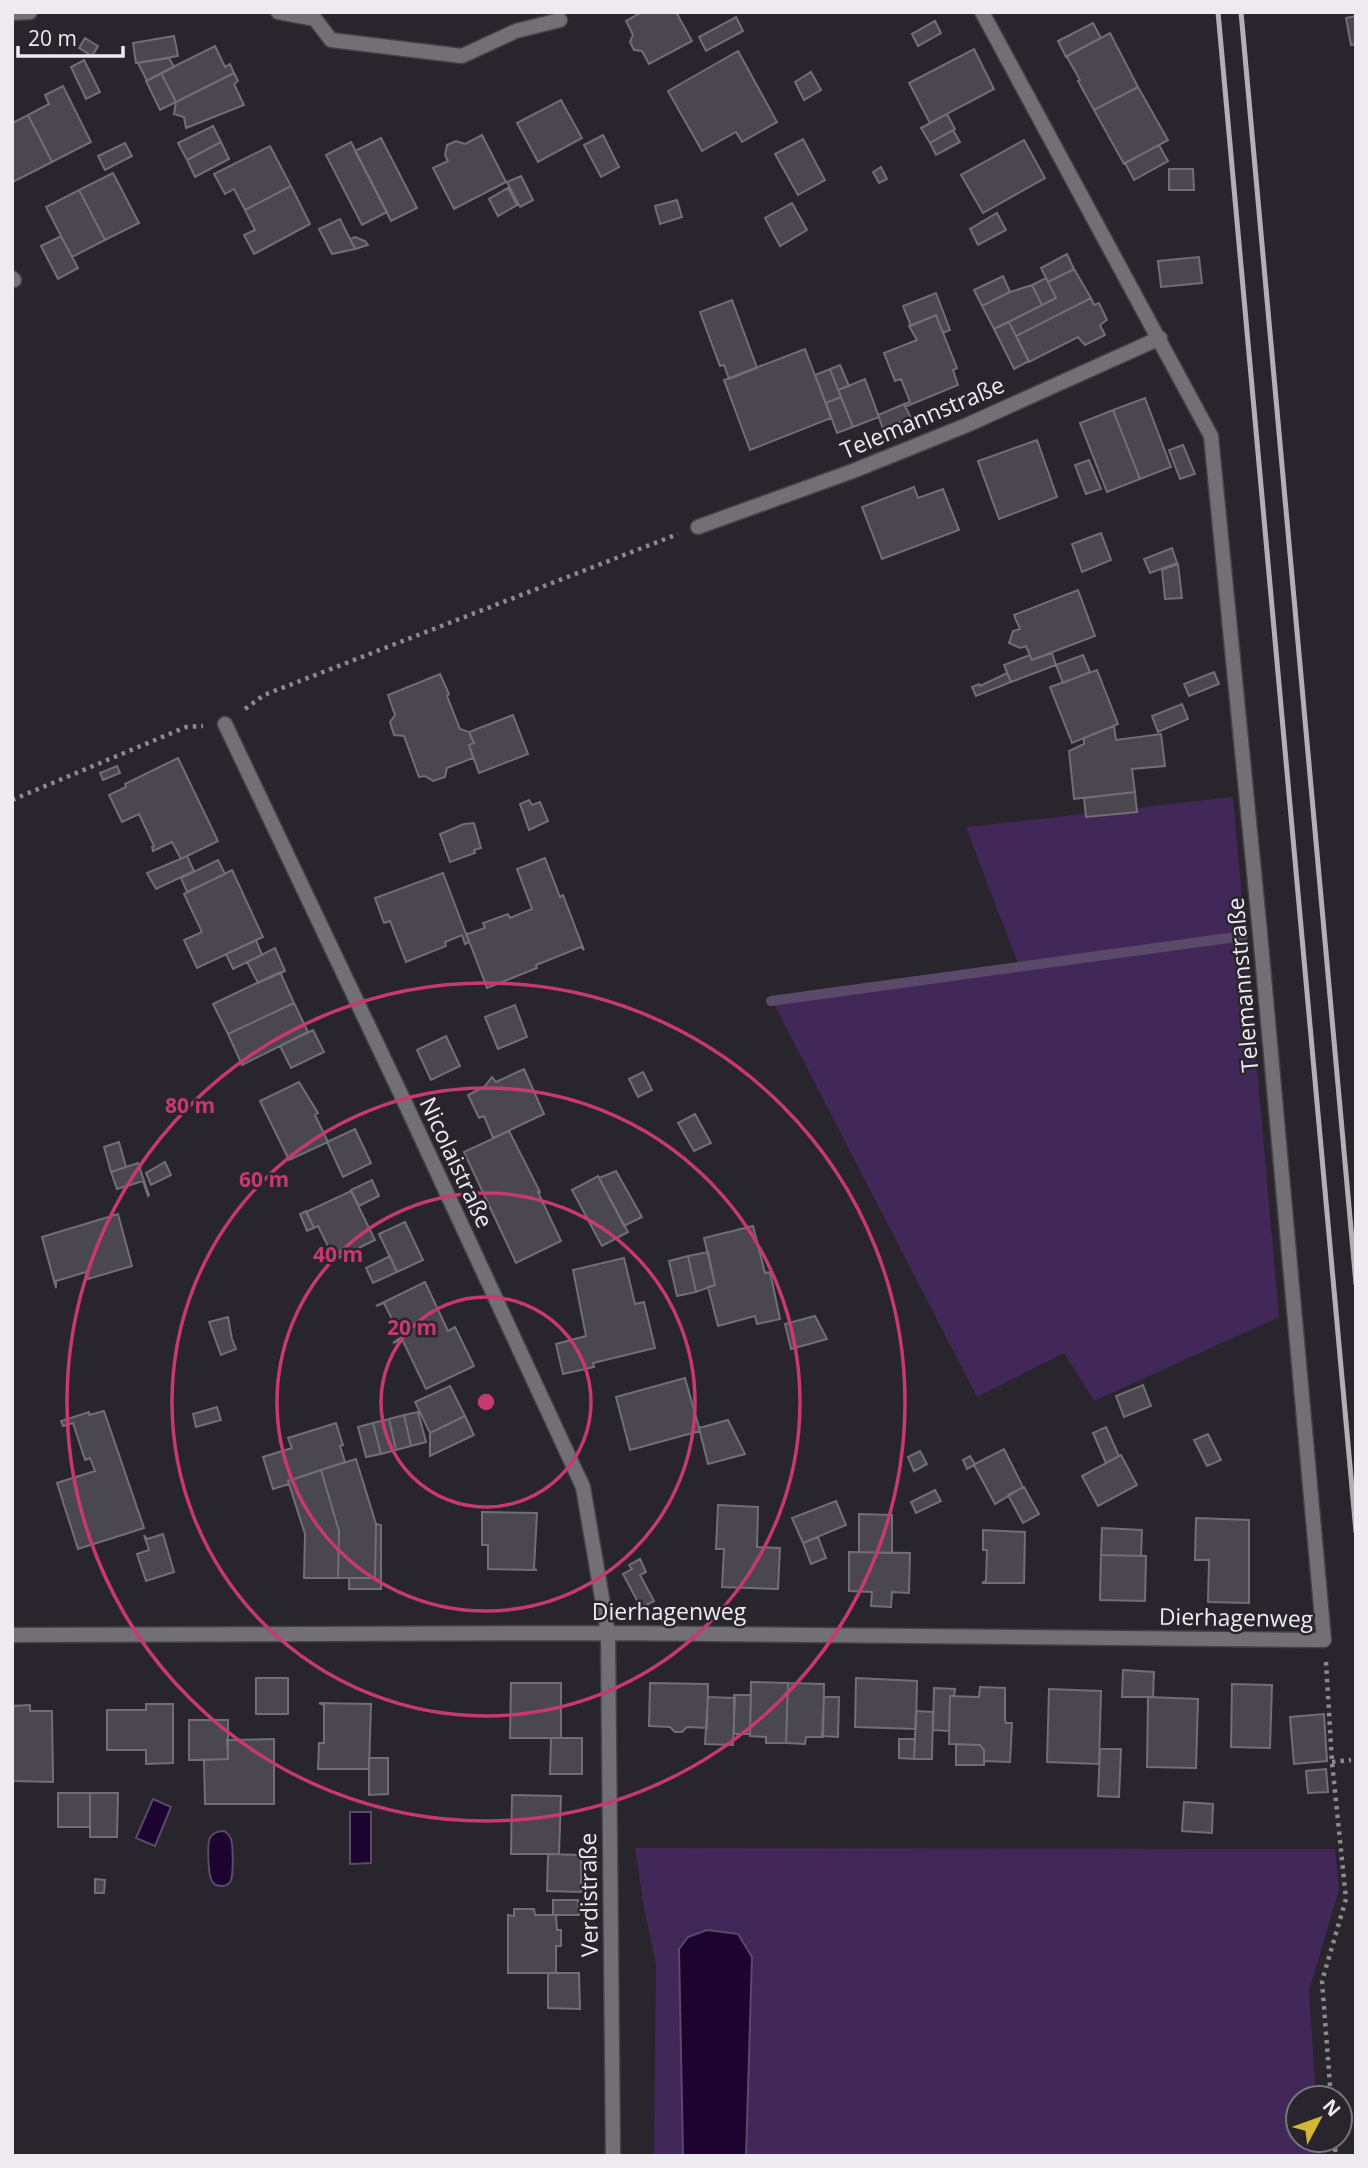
<svg xmlns="http://www.w3.org/2000/svg" width="1368" height="2168" font-family="'Open Sans',sans-serif">
<style>
.green{fill:#412859}
.water{fill:#1c0330;stroke:#5b4969;stroke-width:2}
.lines{fill:none;stroke-linecap:round;stroke-linejoin:round}
.stream{stroke:#5b4969;stroke-width:10}
.building{fill:#4a474f;stroke:#726e76;stroke-width:2}
.street-casing{stroke:#444147;stroke-width:17}
.path{stroke:#8c8a8f;stroke-width:4.5;stroke-dasharray:3.5 5;stroke-linecap:butt}
.street{stroke:#727074;stroke-width:14}
.rail{stroke:#b3b0b5;stroke-width:5}
.ring{fill:none;stroke:#c83871;stroke-width:3.5}
.labels{text-anchor:middle;dominant-baseline:central;stroke-width:5;stroke-linejoin:round;paint-order:stroke}
.street-label{font-size:23px;fill:#edebef;stroke:#28252c}
.centre{fill:#c83871;stroke:#28252c;stroke-width:3.5}
.ring-label{font-size:21px;text-anchor:middle;font-weight:bold;fill:#c83871;stroke:#28252c;stroke-width:5;stroke-linejoin:round;paint-order:stroke}
</style>
<rect width="100%" height="100%" fill="#28252c"/>
<path class="green" d="M1233 797 1279 1317 1094 1401 1064 1353 977 1397 773 1002 1020 969 966 827Z
M635 1848 1335 1849 1339 1890 1309 1990 1316 2098H1298V2140H1320L1321 2156H746L752 1957 679 1950 683 2156H654L656 1964 644 1908Z"/>
<path class="water" d="M153 1799 171 1807 155 1846 136 1838Z
M350 1812H371V1863L350 1864Z
M224 1831C228 1834 229 1834 231 1839 233 1845 234 1877 230 1882 226 1888 215 1887 212 1881 208 1876 207 1843 210 1838 213 1832 218 1831 224 1831Z
M707 1930 738 1934 752 1957 746 2156H683L679 1949 688 1937Z"/>
<g class="lines">
<path class="stream" d="M771 1001 1243 936"/>
</g>
<path class="building" d="M642 12H676L692 41 649 64 642 51 634 50 630 42 633 35 626 21Z
M1356 16V44L1351 45 1346 18Z
M736 17 743 31 706 51 699 37Z
M935 21 941 33 918 46 912 34Z
M1093 23 1101 38 1066 57 1058 41Z
M1110 33 1138 87 1094 110 1078 81 1080 80 1067 57H1065Z
M174 36 178 56 136 63 133 43Z
M85 38 98 46 92 56 79 48Z
M215 46 225 67 230 64 234 73 176 102 161 73Z
M974 49 994 89 930 123 909 83Z
M738 51 777 122 742 142 736 132 702 151 668 91Z
M169 58 174 67 147 81 138 63Z
M84 60 100 92 86 99 71 67Z
M811 72 821 90 804 100 795 82Z
M161 73 176 102 160 110 146 81Z
M234 73 238 81 234 84 244 105 186 128 184 117 174 114 176 102Z
M63 86 91 142 52 162 28 115 49 104 45 95Z
M1138 87 1168 140 1124 164 1094 110Z
M561 100 582 138 538 162 517 123Z
M947 114 955 129 930 143 921 128Z
M28 115 52 162 13 182 12 123Z
M213 126 221 142 187 160 178 143Z
M953 130 960 142 936 155 930 143Z
M482 135 506 182 454 209 433 168 448 161 445 155 447 145 456 141 465 144Z
M603 135 619 167 601 177 584 145Z
M381 138 417 208 391 221 355 151Z
M803 139 825 180 798 195 775 154Z
M1024 140 1045 178 983 213 961 175Z
M221 142 229 159 195 177 187 160Z
M351 142 387 212 362 225 326 155Z
M125 143 132 156 105 170 98 156Z
M1159 145 1168 161 1134 180 1125 163Z
M270 146 291 186 245 210 234 189 225 194 214 174Z
M881 167 887 179 879 183 873 172Z
M1169 169H1193L1194 190H1169Z
M113 173 139 223 105 240 79 190Z
M521 176 533 200 520 207 507 182Z
M291 186 310 224 254 254 244 235 255 230 245 210Z
M508 188 517 205 498 216 489 199Z
M79 190 105 240 72 257 46 207Z
M677 200 682 217 660 224 655 206Z
M792 203 807 230 780 246 765 218Z
M997 213 1006 230 978 245 970 229Z
M340 219 355 249 332 254 319 229Z
M61 236 78 268 58 279 41 246Z
M355 237 365 241 368 245 355 249 350 239Z
M1067 254 1074 269 1048 282 1041 268Z
M1199 257 1202 283 1161 287 1158 261Z
M1074 269 1091 298 1016 336 1009 322 1056 298 1048 282Z
M1003 276 1010 292 982 306 974 290Z
M1046 278 1056 298 1042 305 1032 285Z
M1032 285 1042 305 994 329 982 306 1010 292Z
M936 293 950 330 943 333 936 315 911 326 903 306Z
M1091 298 1094 305 1099 303 1107 320 1100 325 1105 335 1085 345 1078 337 1029 362 1016 336Z
M732 300 757 368 729 379 724 365 720 366 700 312Z
M936 315 957 368 953 370 958 385 905 407 904 404 910 402 901 379 895 381 884 353 917 340 909 326Z
M1009 322 1029 361 1014 369 994 329Z
M805 349 831 418 750 450 724 380Z
M840 365 849 386 838 390 830 369Z
M830 369 841 397 826 403 815 375Z
M865 379 879 417 853 427 838 390Z
M841 397 853 427 837 433 826 403Z
M1145 398 1171 467 1140 479 1113 410Z
M904 404 911 418 883 429 878 415Z
M1113 410 1140 479 1107 492 1080 423Z
M1037 440 1057 497 999 519 978 461Z
M1183 445 1195 474 1180 479 1169 450Z
M1089 460 1101 489 1086 494 1075 465Z
M914 487 918 498 943 489 959 530 882 559 862 507Z
M1101 533 1111 560 1082 572 1072 544Z
M1172 548 1177 563 1150 573 1144 559Z
M1178 564 1182 598 1165 599 1162 570Z
M1078 590 1095 636 1032 660 1026 646 1020 648 1009 643 1013 631 1020 629 1014 615Z
M1052 653 1056 665 1011 682 1004 665 1030 655 1032 660Z
M1083 655 1090 672 1063 683 1056 665Z
M1097 670 1118 724 1072 743 1050 687Z
M1214 672 1219 684 1189 696 1184 684Z
M1007 673 1011 682 976 696 972 687 979 684 980 686Z
M440 674 449 694 447 696 460 729 469 732 474 743 469 745 473 758 447 768 445 777 433 781 425 776 419 777 404 736 394 735 390 722 395 715 388 695Z
M1182 704 1188 719 1158 732 1152 716Z
M513 715 528 754 479 773 469 745 474 743 469 732Z
M1114 726 1116 740 1161 734 1165 766 1132 769 1135 792 1074 799 1069 751 1084 744V738Z
M178 758 218 841 181 859 172 842 153 851 152 847 154 846 139 814 122 822 109 795 126 787 125 784Z
M117 766 120 773 103 780 100 773Z
M1135 792 1137 812 1086 817 1084 798Z
M529 800 532 805 540 802 548 821 529 830 520 804Z
M474 823 481 848 474 850 475 853 450 862 440 834 464 824Z
M187 856 194 871 156 889 147 873Z
M545 858 560 897 563 895 584 950 581 947 536 965 537 968 487 988 466 933 468 934 485 928 483 923 508 914 510 918 532 909 517 869Z
M218 860 225 874 187 892 181 878Z
M232 870 263 937 197 968 184 940 202 932 184 894Z
M443 873 469 942 465 944 462 935 445 942 446 946 406 962 390 921 384 923 375 898Z
M256 940 262 955 233 969 226 954Z
M275 948 285 971 258 983 247 962Z
M280 972 294 1003 228 1034 213 1004Z
M294 1003 308 1032 242 1065 228 1034Z
M515 1005 527 1037 498 1049 485 1017Z
M313 1030 324 1052 291 1068 280 1046Z
M446 1036 460 1066 431 1080 417 1050Z
M524 1069 544 1114 493 1138 484 1116 479 1118 468 1095 484 1087 492 1077 496 1082Z
M643 1072 652 1090 638 1097 629 1079Z
M299 1082 318 1113 315 1115 328 1142 289 1160 260 1101Z
M695 1114 711 1143 694 1151 678 1123Z
M355 1129 371 1163 343 1177 327 1142Z
M509 1131 540 1192H538L561 1241 516 1263 464 1152Z
M119 1142 126 1167 111 1172 104 1147Z
M165 1162 171 1175 151 1185 146 1173Z
M138 1163 149 1195 148 1196 143 1181 117 1189 111 1172Z
M616 1171 642 1217 624 1226 599 1178Z
M598 1176 628 1232 602 1246 572 1190Z
M372 1180 379 1196 359 1206 351 1190Z
M351 1191 375 1240 330 1262 334 1258 318 1226 314 1228 306 1212Z
M306 1211 314 1228 307 1231 300 1214Z
M118 1214 132 1266 88 1279 86 1272 56 1281V1288L42 1237Z
M405 1222 423 1260 397 1272 379 1234Z
M753 1226 765 1273 770 1272 780 1319 757 1324 755 1316 718 1326 708 1287 715 1285 704 1238Z
M708 1252 715 1285 696 1292 688 1256Z
M390 1256 397 1272 373 1283 366 1268Z
M688 1256 696 1292 677 1296 669 1261Z
M624 1258 635 1304 644 1302 655 1348 593 1363 594 1367 563 1374 556 1344 586 1336 573 1270Z
M425 1282 448 1331 455 1327 474 1366 426 1389 402 1339 393 1343 401 1337 384 1303 376 1306Z
M815 1316 827 1339 791 1349 785 1324Z
M228 1317 232 1339 236 1349 221 1355 209 1322Z
M685 1378 700 1431 630 1450 616 1397Z
M1143 1385 1151 1406 1124 1417 1116 1396Z
M450 1386 465 1416 430 1433 415 1402Z
M217 1407 221 1420 196 1427 193 1414Z
M104 1411 144 1528 78 1549 57 1483 95 1471 90 1458 85 1460 73 1423 63 1426 61 1421 89 1412V1415Z
M418 1412 426 1442 411 1446 404 1415Z
M404 1415 411 1446 396 1450 389 1419Z
M465 1416 474 1435 430 1456V1433Z
M389 1419 396 1450 381 1454 373 1423Z
M728 1420 745 1454 708 1464 699 1428Z
M336 1423 343 1445 340 1446 345 1462 288 1481 289 1484 273 1489 263 1457 292 1448 288 1438Z
M373 1423 381 1454 366 1457 358 1427Z
M1106 1427 1119 1456 1106 1463 1093 1433Z
M1208 1434 1221 1460 1207 1466 1194 1440Z
M1004 1449 1023 1487 995 1504 974 1465 967 1469 963 1460 970 1456 975 1464Z
M920 1451 927 1464 914 1471 908 1457Z
M1121 1455 1137 1485 1098 1506 1082 1476Z
M356 1459 376 1524 375 1578H338L339 1531 321 1470Z
M321 1470 339 1531 338 1578H304L305 1534 288 1481Z
M1024 1487 1039 1514 1023 1523 1008 1495Z
M935 1490 941 1501 916 1513 911 1502Z
M836 1501 846 1525 803 1543 792 1518Z
M718 1505 758 1507 757 1547 780 1548 778 1589 722 1587 724 1549H716Z
M482 1512 537 1513 534 1569 537 1570 488 1569V1545H482Z
M859 1514 892 1515V1553L859 1552Z
M1196 1518 1249 1520V1603L1208 1602 1209 1560H1195Z
M376 1524 381 1525V1589H349V1578H375Z
M1102 1528 1142 1530 1141 1556 1101 1555Z
M983 1530 1025 1532 1024 1583H982L986 1581 987 1550H983Z
M163 1534 174 1572 146 1581 137 1554 149 1550 144 1535 147 1539Z
M818 1537 826 1558 811 1564 803 1543Z
M849 1552 910 1553 909 1593 892 1592 891 1607 871 1606 872 1592 849 1591Z
M1101 1555 1146 1556 1145 1601 1100 1600Z
M640 1559 646 1572 640 1575 654 1601 641 1608 623 1574 632 1569 629 1565Z
M1123 1670 1154 1672 1153 1697H1122Z
M256 1678H288V1714H256Z
M856 1678 917 1681 916 1729 855 1727Z
M751 1682 788 1683 786 1743H766V1737L750 1736Z
M511 1683H561V1738H510Z
M650 1683 708 1684 707 1728 687 1727 682 1732H675L670 1727 649 1726Z
M788 1683 824 1684 823 1737H806L805 1744 786 1743Z
M1232 1684 1272 1685 1270 1748 1231 1747Z
M980 1687 1005 1688V1720L1006 1723H1012L1010 1762 984 1761V1750L980 1745 949 1744 950 1696 979 1697Z
M934 1688 955 1689 954 1696H950L949 1731 933 1730Z
M1049 1689 1101 1691 1099 1764 1047 1762Z
M734 1695H751L750 1734H734Z
M708 1697 735 1698 733 1745 705 1744Z
M824 1697H839L838 1737 822 1736Z
M1148 1697 1198 1699 1196 1768 1147 1767Z
M319 1703 371 1704 369 1769H318L319 1743H324V1705Z
M146 1704H173V1763L146 1764V1750H107V1710H146Z
M30 1705V1711H52L53 1782 12 1781V1706Z
M916 1711 933 1712 932 1759H914Z
M1324 1714 1327 1761 1294 1764 1290 1717Z
M189 1720H228V1759L189 1760Z
M551 1738H582V1774H550Z
M274 1739V1804H205L204 1760 228 1759 227 1740Z
M899 1739H915L914 1759 899 1758Z
M956 1744 980 1745 984 1750V1765H956Z
M1100 1749H1121L1119 1797 1098 1796Z
M369 1758H388V1794L369 1795Z
M1326 1769 1328 1792 1308 1793 1306 1771Z
M58 1793H90V1827H58Z
M90 1793H118L117 1837H90Z
M512 1795 561 1796 559 1854H511Z
M1184 1802 1213 1804 1212 1833 1182 1831Z
M548 1854 581 1855V1892L547 1891Z
M95 1879 105 1880 104 1893H95Z
M553 1900H578L579 1915H553Z
M514 1909H534L535 1915H556L557 1930H561V1946H556V1973H508V1915L514 1916Z
M548 1973H579L580 2009 548 2008Z"/>
<g class="lines">
<g class="street-casing">
<path id="street" d="M278 12 315 19 331 40 462 56 516 31 560 20
M12 13 30 12
M12 278 14 280
M698 527 853 471 967 425 1160 338
M225 724 406 1105 583 1487 608 1633 613 2156
M12 1635 608 1633 1324 1640 1260 933 1211 436 982 12"/>
</g>
<path class="path" d="M245 709 264 695 678 534
M12 800 186 727 203 726
M1326 1662 1332 1762 1346 1899 1322 1981 1331 2098
M1332 1762 1351 1760
M1334 2140 1336 2156"/>
<use href="#street" class="street"/>
<path class="rail" d="M1218 12 1356 1532
M1241 12 1356 1284"/>
</g>
<g class="ring">
<circle cx="486" cy="1402" r="105"/>
<circle cx="486" cy="1402" r="209"/>
<circle cx="486" cy="1402" r="314"/>
<circle cx="486" cy="1402" r="419"/>
</g>
<g class="labels">
<g class="street-label">
<text transform="translate(922 417) rotate(-23)">Telemannstraße</text>
<text transform="translate(1242 985) rotate(-95)">Telemannstraße</text>
<text transform="translate(457 1162) rotate(65)">Nicolaistraße</text>
<text x="669" y="1611">Dierhagenweg</text>
<text transform="translate(1236 1617) rotate(1)">Dierhagenweg</text>
<text transform="translate(588 1895) rotate(-91)">Verdistraße</text>
</g>
</g>
<circle cx="486" cy="1402" r="10" class="centre"/>
<g class="ring-label">
<text x="190" y="1113">80 m</text>
<text x="264" y="1187">60 m</text>
<text x="338" y="1262">40 m</text>
<text x="412" y="1335">20 m</text>
</g>
<rect width="1368" height="2168" fill="none" stroke="#edebef" stroke-width="28"/>
<g transform="translate(1319 2119) rotate(49)"><circle r="33" fill="#28252c" stroke="#77747a" stroke-width="2"/>
<path d="M0-5L12 26L0 18L-12 26Z" fill="#d4b635"/>
<text y="-10" font-size="19" font-weight="bold" text-anchor="middle" fill="#edebef">N</text>
</g>
<path d="M18 46v10h105v-10" fill="none" stroke="#edebef" stroke-width="3.5"/>
<text x="28" y="46" font-size="21" fill="#edebef" stroke="#28252c" stroke-width="5" paint-order="stroke">20 m</text>
</svg>
